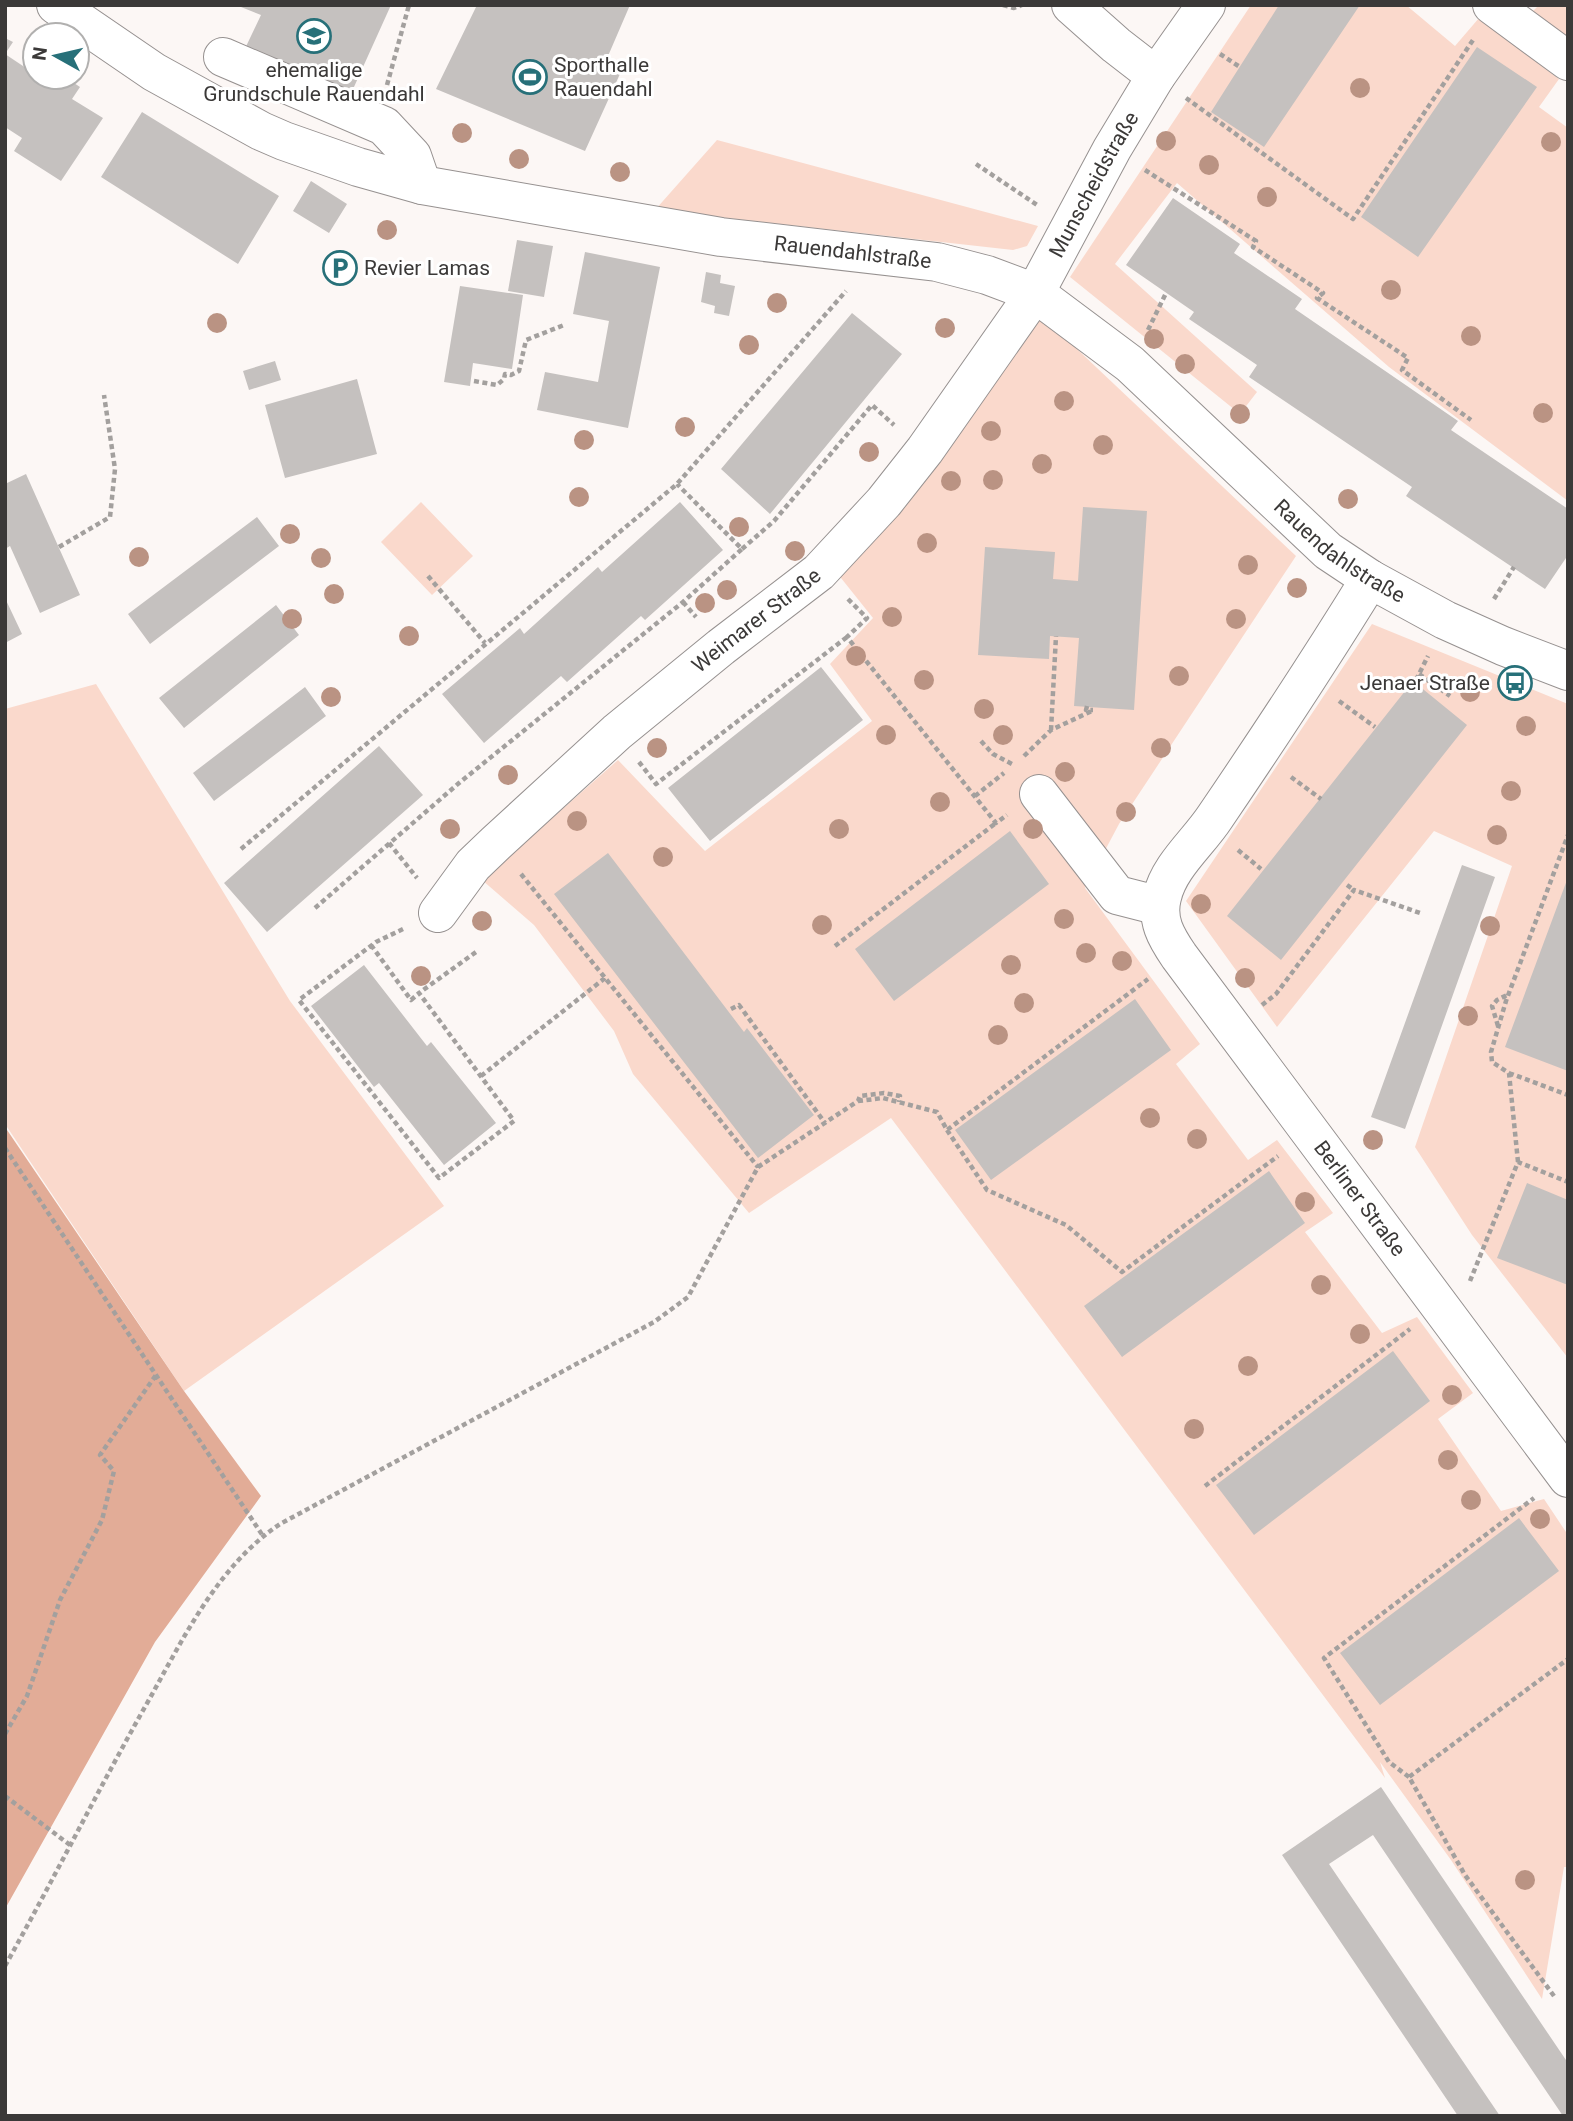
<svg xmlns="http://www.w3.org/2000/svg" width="1573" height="2121" font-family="Roboto,sans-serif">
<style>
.green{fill:#fad9cc}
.forest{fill:#e2ac97}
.building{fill:#c5c1bf}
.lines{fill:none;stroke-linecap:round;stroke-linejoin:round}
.minor-casing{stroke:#969190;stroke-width:40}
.path{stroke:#a3a09e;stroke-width:4.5;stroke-dasharray:5 3.5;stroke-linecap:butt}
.minor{stroke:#fff;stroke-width:38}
.tree{fill:#ba9383}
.labels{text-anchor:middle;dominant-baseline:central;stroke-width:6;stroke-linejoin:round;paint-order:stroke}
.poi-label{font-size:21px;fill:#3b3938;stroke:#fff;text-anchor:start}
.street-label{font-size:21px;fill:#3b3938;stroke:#fff}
</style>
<rect width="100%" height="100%" fill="#fcf7f5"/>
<path class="green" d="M1251 5H1406L1455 46 1479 18 1559 79 1539 107 1568 128V501L1389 367 1177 183 1115 264 1257 392 1240 414 1070 277Z
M1539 5H1568V37L1533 11Z
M717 140 1038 226 1027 246 1013 250 655 210Z
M1042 316 1296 556 1119 824 1085 888 1200 1044 1176 1064 1248 1160 1277 1140 1333 1213 1305 1232 1382 1333 1417 1317 1473 1393 1438 1419 1501 1511 1544 1499 1568 1535V1867H1564L1542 1999 1451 1860 1380 1762 1385 1778 891 1118 749 1213 633 1074 614 1031 534 925 482 880 618 760 705 851 872 721 830 664 873 618 833 568Z
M421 502 473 556 432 595 381 542Z
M1372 624 1568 704V1358L1472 1235 1415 1147 1512 866 1434 831 1277 1027 1186 901Z
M96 684 290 1001 444 1206 184 1391 5 1124V709Z"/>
<path class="forest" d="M5 1127 184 1391 261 1496 155 1642 5 1909Z"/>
<path class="building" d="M236 5H391L349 98 241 57 261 15Z
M477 5H630L605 63 624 65 585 151 436 89Z
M1279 5H1360L1264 147 1211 112Z
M5 38 13 42 5 54Z
M1477 47 1537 87 1418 257 1361 217Z
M5 54 35 74V77H65L80 87 72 99 103 118 61 181 14 151 22 138 5 127Z
M142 112 279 196 238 264 101 177Z
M311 181 347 204 329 233 293 211Z
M1173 198 1240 244 1234 253 1302 299 1295 309 1458 421 1451 430 1568 509V555L1545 589 1406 496 1412 487 1249 377 1257 365 1189 319 1194 312 1126 265Z
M517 240 553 246 544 297 508 291Z
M585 252 660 267 628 428 537 410 545 372 598 382 609 321 573 314Z
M706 272 721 275 720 283 735 286 729 316 714 313 715 306 701 302Z
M460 286 523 295 512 369 473 363 470 386 444 382Z
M852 313 902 354 770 514 721 469Z
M275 361 281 380 249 390 243 371Z
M357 379 377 454 285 478 265 405Z
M26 474 80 595 40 613 10 546 5 549V484Z
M680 502 723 550 645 620 641 616 567 682 561 676 484 743 442 694 520 628 524 634 598 567 602 572Z
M1083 507 1147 511 1134 710 1074 706 1079 638 1050 636 1049 659 978 655 985 547 1055 552 1053 579 1078 581Z
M257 517 279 546 150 644 128 614Z
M5 598 22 634 5 643Z
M276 605 299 635 184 728 159 698Z
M821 667 863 720 710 841 668 788Z
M1413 681 1467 725 1281 960 1227 916Z
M305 687 326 716 214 801 193 773Z
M379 746 423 795 267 932 224 883Z
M1010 831 1049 884 894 1001 855 949Z
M608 853 744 1032 747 1028 814 1115 758 1158 554 894Z
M1462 865 1495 877 1405 1129 1371 1117Z
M1567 880H1568V1071L1505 1047Z
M364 965 427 1046 431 1042 496 1123 444 1165 379 1083 374 1087 311 1006Z
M1135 999 1171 1050 991 1180 955 1130Z
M1269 1171 1305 1223 1122 1357 1084 1306Z
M1527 1183 1568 1200V1285L1497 1258Z
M1393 1351 1430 1401 1254 1535 1216 1485Z
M1519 1518 1559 1571 1380 1705 1340 1653Z
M1381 1787 1568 2063V2116H1563L1373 1835 1329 1864 1500 2116H1458L1282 1855Z"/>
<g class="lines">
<g class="minor-casing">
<g id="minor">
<path id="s1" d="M56 5 154 72 261 131 284 141 358 167 422 185 721 237 937 262 987 275 1035 293 1130 364 1328 551 1370 579 1445 620 1503 646 1568 671"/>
<path d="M1071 5 1116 45 1156 76"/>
<path d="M1492 5 1568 61"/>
<path d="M223 57 384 126 412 156 422 185"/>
<path id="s2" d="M1370 579C1320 660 1268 739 1215 817 1198 843 1169 866 1162 897 1156 920 1166 937 1179 956L1568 1478"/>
<path d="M1039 794 1117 895 1160 906"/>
<path id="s3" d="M438 913 473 865 496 843 617 732 721 647 819 572 884 502 925 450 1035 293 1112 149 1156 76 1206 5"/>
</g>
</g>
<path class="path" d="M1003 5 1014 8 1022 5
M1220 54 1240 67
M387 85 409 5
M1186 98 1353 219 1473 40
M976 164 1037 205
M1145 170 1256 241 1253 247 1323 293 1317 298 1408 358 1402 370 1471 420
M1148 330 1166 293
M474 381 497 385 504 379 505 374 511 375 519 371 526 340 564 325
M59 547 110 517 115 469 104 395
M742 549 774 521 872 405 894 425
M428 576 485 643
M848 599 867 618 847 637 996 823 1007 815
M1494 599 1514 567
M683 602 696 617
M1419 674 1450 696
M1416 680 1428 656
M1339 701 1375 727
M1087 706 1086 710H1093
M1051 730 1056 636
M981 741 993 754 1014 765
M1024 756 1051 730 1094 710
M639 762 656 784 847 637
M1291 777 1321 799
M975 796 1004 773
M389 843 417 878
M241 849 677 484 846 291
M1238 850 1261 869
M521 874 758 1167
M1347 885 1354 890
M315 908 459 783 683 602 742 549 677 484
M403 929 376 942 299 1000 439 1178 514 1121 419 993 476 952
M371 945 411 1000 419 993
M835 946 996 823
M1262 1005 1276 994 1354 890 1423 914
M731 1009 739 1005 825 1123
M1498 1026 1492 1006 1497 1000 1509 994
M1509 1073 1568 1095
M481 1076 605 978
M858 1101 883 1098 937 1112 947 1130 1148 979
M947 1130 987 1190 1066 1225 1122 1272 1278 1156
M5 1148 263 1536
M1518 1162 1509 1073 1492 1062 1491 1052 1506 1001 1568 835
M1470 1281 1518 1162 1568 1182
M1205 1486 1410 1329
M5 1734 27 1696 60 1600 102 1520 114 1471 100 1455 156 1375
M1409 1777 1389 1762 1324 1658 1534 1498
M5 1796 70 1845
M5 1966C55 1877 100 1786 150 1698 185 1635 219 1565 280 1524L654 1322 688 1297 758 1167 858 1101 860 1096 884 1093 900 1096 899 1102
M1554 1996 1465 1875 1409 1777 1568 1659"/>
<use href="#minor" class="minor"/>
</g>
<g class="tree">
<circle cx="1360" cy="88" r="10"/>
<circle cx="462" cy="133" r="10"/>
<circle cx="1166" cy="141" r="10"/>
<circle cx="1551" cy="142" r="10"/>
<circle cx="519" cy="159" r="10"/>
<circle cx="1209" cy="165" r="10"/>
<circle cx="620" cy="172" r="10"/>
<circle cx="1267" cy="197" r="10"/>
<circle cx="387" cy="230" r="10"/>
<circle cx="1391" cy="290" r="10"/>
<circle cx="777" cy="303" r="10"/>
<circle cx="217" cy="323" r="10"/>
<circle cx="945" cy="328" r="10"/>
<circle cx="1471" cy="336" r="10"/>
<circle cx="1154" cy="339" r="10"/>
<circle cx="749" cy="345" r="10"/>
<circle cx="1185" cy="364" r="10"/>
<circle cx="1064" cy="401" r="10"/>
<circle cx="1543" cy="413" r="10"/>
<circle cx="1240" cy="414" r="10"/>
<circle cx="685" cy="427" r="10"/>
<circle cx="991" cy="431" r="10"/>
<circle cx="584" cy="440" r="10"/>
<circle cx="1103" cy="445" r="10"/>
<circle cx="869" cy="452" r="10"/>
<circle cx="1042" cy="464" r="10"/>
<circle cx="993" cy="480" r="10"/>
<circle cx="951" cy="481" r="10"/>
<circle cx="579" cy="497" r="10"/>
<circle cx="1348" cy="499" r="10"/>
<circle cx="739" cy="527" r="10"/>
<circle cx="290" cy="534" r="10"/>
<circle cx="927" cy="543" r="10"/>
<circle cx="795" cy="551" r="10"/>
<circle cx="139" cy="557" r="10"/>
<circle cx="321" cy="558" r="10"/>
<circle cx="1248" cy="565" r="10"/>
<circle cx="1297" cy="588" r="10"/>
<circle cx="727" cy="590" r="10"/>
<circle cx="334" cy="594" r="10"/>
<circle cx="705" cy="603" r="10"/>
<circle cx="892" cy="617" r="10"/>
<circle cx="292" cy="619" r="10"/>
<circle cx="1236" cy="619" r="10"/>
<circle cx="409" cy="636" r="10"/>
<circle cx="856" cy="656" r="10"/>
<circle cx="1179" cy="676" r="10"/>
<circle cx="924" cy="680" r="10"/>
<circle cx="1470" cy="692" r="10"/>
<circle cx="331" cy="697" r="10"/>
<circle cx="984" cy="709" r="10"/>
<circle cx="1526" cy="726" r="10"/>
<circle cx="886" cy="735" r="10"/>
<circle cx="1003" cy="735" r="10"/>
<circle cx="657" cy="748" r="10"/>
<circle cx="1161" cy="748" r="10"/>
<circle cx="1065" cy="772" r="10"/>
<circle cx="508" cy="775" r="10"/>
<circle cx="1511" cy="791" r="10"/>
<circle cx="940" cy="802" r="10"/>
<circle cx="1126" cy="812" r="10"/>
<circle cx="577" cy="821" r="10"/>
<circle cx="450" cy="829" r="10"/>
<circle cx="839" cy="829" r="10"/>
<circle cx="1033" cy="829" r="10"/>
<circle cx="1497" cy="835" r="10"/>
<circle cx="663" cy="857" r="10"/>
<circle cx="1201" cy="904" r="10"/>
<circle cx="1064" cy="919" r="10"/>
<circle cx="482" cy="921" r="10"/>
<circle cx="822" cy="925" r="10"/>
<circle cx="1490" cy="926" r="10"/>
<circle cx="1086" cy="953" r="10"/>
<circle cx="1122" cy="961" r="10"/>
<circle cx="1011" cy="965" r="10"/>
<circle cx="421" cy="976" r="10"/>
<circle cx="1245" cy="978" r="10"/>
<circle cx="1024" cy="1003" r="10"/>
<circle cx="1468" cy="1016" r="10"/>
<circle cx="998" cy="1035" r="10"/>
<circle cx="1150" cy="1118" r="10"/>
<circle cx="1197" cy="1139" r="10"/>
<circle cx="1373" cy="1140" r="10"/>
<circle cx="1305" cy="1202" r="10"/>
<circle cx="1321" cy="1285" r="10"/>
<circle cx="1360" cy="1334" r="10"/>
<circle cx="1248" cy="1366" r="10"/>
<circle cx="1452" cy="1395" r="10"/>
<circle cx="1194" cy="1429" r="10"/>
<circle cx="1448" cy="1460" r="10"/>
<circle cx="1471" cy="1500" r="10"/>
<circle cx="1540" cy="1519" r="10"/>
<circle cx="1525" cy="1880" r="10"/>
</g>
<defs>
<g id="school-ring" transform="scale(1.75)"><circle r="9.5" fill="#fff" stroke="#277079" stroke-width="1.5"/><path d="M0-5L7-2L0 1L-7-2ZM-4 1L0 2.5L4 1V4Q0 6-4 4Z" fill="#277079"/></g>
<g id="stadium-ring" transform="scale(1.75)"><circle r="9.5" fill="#fff" stroke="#277079" stroke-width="1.5"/><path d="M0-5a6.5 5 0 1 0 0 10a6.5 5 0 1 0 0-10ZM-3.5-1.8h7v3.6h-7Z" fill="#277079"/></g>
<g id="parking-ring" transform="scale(1.75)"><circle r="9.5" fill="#fff" stroke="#277079" stroke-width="1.5"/><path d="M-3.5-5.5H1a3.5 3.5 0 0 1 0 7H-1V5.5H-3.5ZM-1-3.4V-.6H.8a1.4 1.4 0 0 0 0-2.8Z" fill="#277079"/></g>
<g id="bus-ring" transform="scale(1.75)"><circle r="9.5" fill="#fff" stroke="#277079" stroke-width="1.5"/><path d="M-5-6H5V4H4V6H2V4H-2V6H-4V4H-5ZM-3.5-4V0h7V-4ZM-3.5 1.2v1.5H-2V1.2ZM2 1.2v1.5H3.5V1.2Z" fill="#277079"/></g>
</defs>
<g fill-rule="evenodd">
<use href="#school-ring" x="314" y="36"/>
<use href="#stadium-ring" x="530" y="77"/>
<use href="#parking-ring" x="340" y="268"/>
<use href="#bus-ring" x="1515" y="683"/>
</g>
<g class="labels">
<g class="poi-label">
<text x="554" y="65">Sporthalle<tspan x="554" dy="24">Rauendahl</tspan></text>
<text x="314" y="70" text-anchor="middle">ehemalige<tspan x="314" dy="24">Grundschule Rauendahl</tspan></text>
<text x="364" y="268">Revier Lamas</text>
<text x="1490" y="683" text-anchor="end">Jenaer Straße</text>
</g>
<g class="street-label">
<text stroke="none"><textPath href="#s3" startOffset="990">Munscheidstraße</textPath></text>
<text stroke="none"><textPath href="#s1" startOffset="847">Rauendahlstraße</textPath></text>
<text stroke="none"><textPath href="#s1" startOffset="1435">Rauendahlstraße</textPath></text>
<text stroke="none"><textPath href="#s3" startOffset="434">Weimarer Straße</textPath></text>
<text stroke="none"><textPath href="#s2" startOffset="747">Berliner Straße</textPath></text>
</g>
</g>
<rect width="1573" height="2121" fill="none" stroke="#3b3938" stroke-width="14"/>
<g transform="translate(56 56) rotate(278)"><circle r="33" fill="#ffffff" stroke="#b1b0af" stroke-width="2"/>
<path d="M0-5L12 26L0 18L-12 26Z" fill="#277079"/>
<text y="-10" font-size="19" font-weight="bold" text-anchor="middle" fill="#3b3938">N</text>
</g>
</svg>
